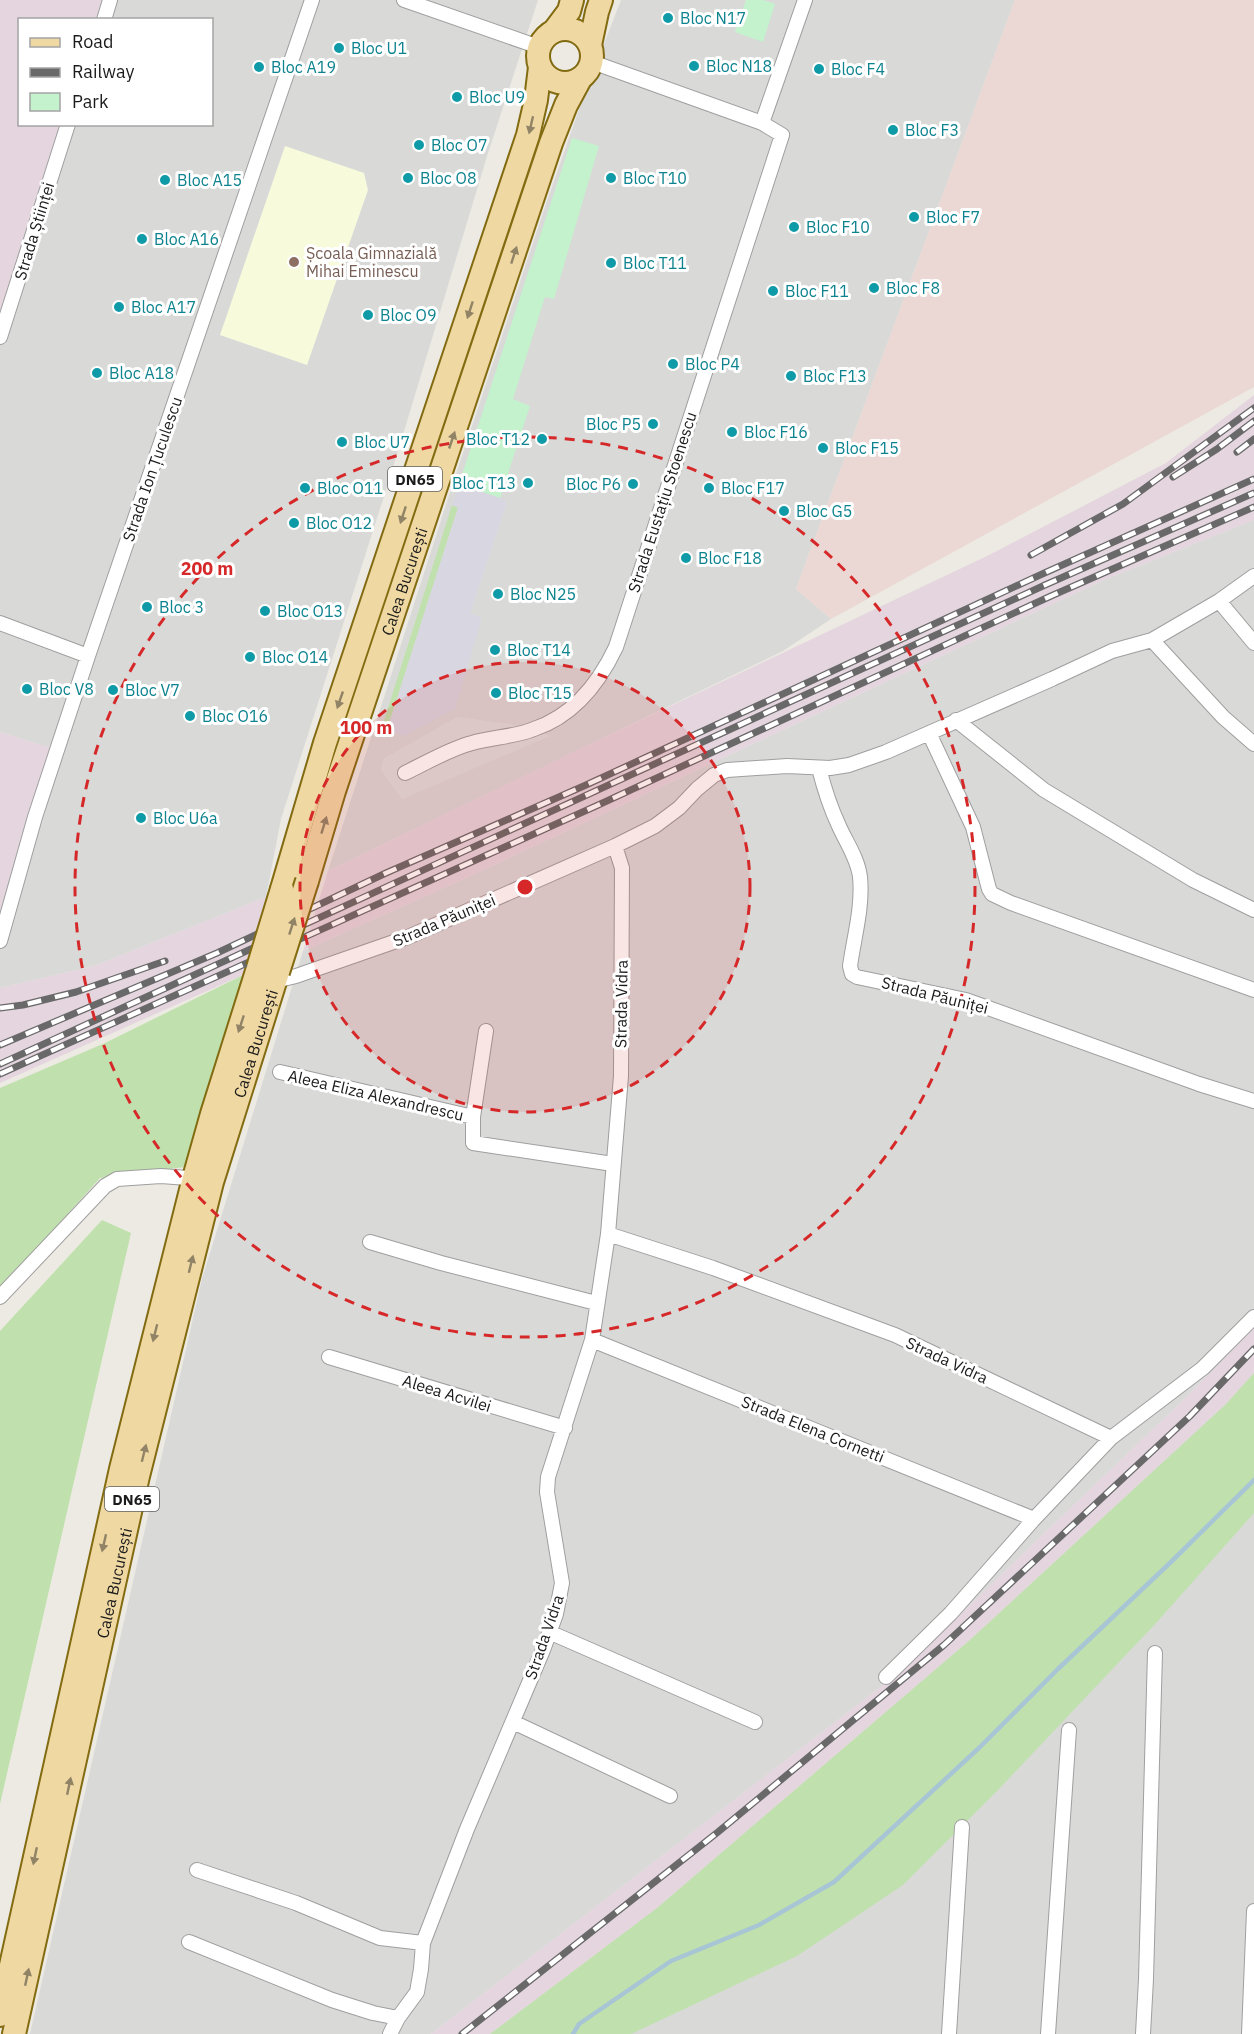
<svg xmlns="http://www.w3.org/2000/svg" width="1254" height="2034" font-family="'IBM Plex Sans',sans-serif">
<style>
.residential{fill:#d9d9d8}
.commercial{fill:#ebd7d3}
.industrial{fill:#e4d5df}
.education{fill:#f7fbdc}
.grass{fill:#c0e1ad}
.park{fill:#c3f2cd}
.parking{fill:#dfdfdf}
.plaza{fill:#d8d7e1}
.lines{fill:none;stroke-linecap:round;stroke-linejoin:round}
.stream{stroke:#a7c5d5;stroke-width:4.5}
.minor-casing{stroke:#9f9f9f;stroke-width:16}
.primary-casing{stroke:#826b11;stroke-width:26}
.minor{stroke:#fff;stroke-width:14}
.primary{stroke:#f0d8a3;stroke-width:22}
.rail-casing{stroke:#696969;stroke-width:7}
.rail{stroke:#fff;stroke-width:4.5;stroke-dasharray:14;stroke-linecap:butt}
.primary-bridge-casing{stroke:#826b11;stroke-width:26;stroke-linecap:butt}
.primary-bridge{stroke:#f0d8a3;stroke-width:22}
.oneway{fill:#908366}
.ring{fill:none;stroke:#d62828;stroke-width:3;stroke-dasharray:10 8}
.culture-dot{fill:#0f9aa8;stroke:#fff;stroke-width:2}
.education-dot{fill:#8d6e63;stroke:#fff;stroke-width:2}
.labels{text-anchor:middle;dominant-baseline:central;stroke-width:6;stroke-linejoin:round;paint-order:stroke}
.shield{fill:#fff;stroke:#5f5f5f;stroke-width:1.5}
.shield-label{font-size:15px;font-weight:bold;fill:#1b1b1b}
.culture-label{font-size:16px;fill:#0d838f;stroke:#fff;text-anchor:start}
.street-label{font-size:16px;fill:#1b1b1b;stroke:#fff}
.education-label{font-size:16px;fill:#785e54;stroke:#fff;text-anchor:start}
.centre{fill:#d62828;stroke:#fff;stroke-width:3}
.ring-label{font-size:18px;text-anchor:middle;font-weight:bold;fill:#d62828;stroke:#fff;stroke-width:6;stroke-linejoin:round;paint-order:stroke}
</style>
<rect width="100%" height="100%" fill="#eceae2"/>
<path class="residential" d="M110 0H538L488 153 392 471 281 819 266 897 94 966 0 988V943L57 750 0 732V337L68 125 212 124V20L104 19Z
M621 0H1015L796 589 831 619 783 651 328 871 453 483 546 204 582 101Z
M1254 520V1327L1179 1404 900 1672 431 2034H30L202 1279 303 951 468 877 1104 580Z
M1254 1373V2034H490L657 1908 971 1639 1225 1405Z"/>
<path class="commercial" d="M1015 0H1254V387L831 619 796 589Z"/>
<path class="industrial" d="M0 0H110L104 19 20 20V124L68 125 0 337Z
M1254 395V520L1104 580 468 877 303 951 328 871 584 747 987 556 1166 463Z
M0 732 57 750 0 943Z
M266 897 243 975 0 1083V988L94 966Z
M1254 1327V1373L1225 1405 971 1639 657 1908 490 2034H431L900 1672 1179 1404Z"/>
<path class="education" d="M285 146 364 173 368 190 307 365 220 335Z"/>
<path class="grass" d="M452 505 458 507 387 730 382 727Z
M243 975 185 1167 100 1178 0 1289V1088L105 1043Z
M102 1220 131 1233 0 1804V1331Z
M1254 1373V1513L1157 1622 998 1790 903 1885 797 1956 631 2034H490L657 1908 971 1639 1225 1405Z"/>
<path class="park" d="M746 0H763L775 4 763 42 735 32Z
M572 138 599 146 554 299 545 297 513 399 530 406 500 498 459 484Z"/>
<path class="parking" d="M457 717 510 724 550 736 402 799 381 770 383 759Z"/>
<path class="plaza" d="M459 484 500 498 507 502 470 613 482 618 455 709 404 736 387 730 458 508 452 505Z"/>
<g class="lines">
<path class="stream" d="M573 2034 579 2024 671 1961 759 1925 834 1882 980 1747 1058 1669 1172 1561 1254 1480"/>
<g class="minor-casing">
<path id="minor" d="M404 0 539 47
M104 20 110 0
M762 123 805 0
M0 337 68 124
M1219 601 1254 643
M0 623 88 656
M1152 640 1223 717 1254 744
M956 720 1044 790 1193 880 1254 910
M929 733 973 827 989 889 992 894 1011 903 1254 990
M819 768C824 788 830 807 839 826 846 842 858 859 860 877 863 907 854 937 850 966L852 974 857 977 966 1000 1199 1084 1254 1101
M405 773C426 763 449 749 472 743 492 737 515 737 534 729 573 716 599 683 616 647L782 135 762 123 592 62
M0 941 35 817 88 656 312 0
M272 980 275 981 296 976 408 937 615 846 655 826 679 808 697 789 714 775 727 770 787 766 830 768 849 765 886 752 1052 679 1112 651 1152 640 1219 601 1254 576
M486 1031 473 1117V1143L613 1164
M280 1072 473 1117
M608 1234 713 1268 895 1335 1111 1438
M370 1242 441 1263 596 1303
M0 1297 105 1186 117 1179 161 1176 201 1179
M592 1340 1034 1519
M329 1357 565 1428
M549 1632 755 1722
M886 1677 951 1613 1034 1519 1111 1438 1203 1368 1254 1317
M513 1722 670 1796
M197 1870 296 1903 380 1938 423 1943
M189 1942 332 2000 373 2013 398 2018
M390 2034 398 2018 417 1992 421 1969 423 1943 467 1829 543 1650 556 1614 562 1583 547 1492 548 1477 592 1340 608 1234 621 1076 622 868 615 846
M949 2034 962 1827
M1048 2034 1069 1730
M1143 2034 1146 1979 1155 1653
M1249 2034 1254 1911"/>
</g>
<g class="primary-casing">
<g id="primary">
<circle cx="565" cy="56" r="27"/>
<path d="M554 31 569 11 572 0"/>
<path d="M590 45 597 12 601 0"/>
<path id="s1" d="M307 881 334 791 551 143 566 105 580 79"/>
<path d="M282 889 325 743 528 135 536 100 540 67"/>
<path d="M0 2015 121 1469 194 1178 212 1114 258 968"/>
<path id="s2" d="M14 2034 138 1476 212 1182 278 972"/>
</g>
</g>
<use href="#minor" class="minor"/>
<use href="#primary" class="primary"/>
<g class="rail-casing">
<path id="rail" d="M1237 452 1254 439
M1173 477 1217 449 1254 421
M1031 555 1123 504 1254 408
M0 1008 23 1005 76 992 165 961
M0 1045 217 953 386 873 586 785 1040 575 1254 479
M0 1064 1045 585 1254 493
M0 1074 596 806 1051 596 1254 507
M462 2034 718 1832 944 1645 1190 1416 1254 1349"/>
</g>
<use href="#rail" class="rail"/>
<g class="primary-bridge-casing">
<path id="primary-bridge" d="M258 968 282 889
M278 972 307 881"/>
</g>
<use href="#primary-bridge" class="primary-bridge"/>
</g>
<defs><path id="oneway-solid" d="M-6-.8H1V-3.2L6.5 0L1 3.2V.8H-6Z" transform="scale(1.5)"/></defs>
<g class="oneway">
<use href="#oneway-solid" transform="translate(531 125) rotate(103)"/>
<use href="#oneway-solid" transform="translate(514 255) rotate(-72)"/>
<use href="#oneway-solid" transform="translate(470 310) rotate(108)"/>
<use href="#oneway-solid" transform="translate(452 440) rotate(-71)"/>
<use href="#oneway-solid" transform="translate(403 515) rotate(108)"/>
<use href="#oneway-solid" transform="translate(340 700) rotate(109)"/>
<use href="#oneway-solid" transform="translate(324 825) rotate(-73)"/>
<use href="#oneway-solid" transform="translate(292 926) rotate(-72)"/>
<use href="#oneway-solid" transform="translate(241 1024) rotate(108)"/>
<use href="#oneway-solid" transform="translate(191 1264) rotate(-76)"/>
<use href="#oneway-solid" transform="translate(155 1333) rotate(104)"/>
<use href="#oneway-solid" transform="translate(144 1453) rotate(-76)"/>
<use href="#oneway-solid" transform="translate(104 1543) rotate(103)"/>
<use href="#oneway-solid" transform="translate(69 1786) rotate(-78)"/>
<use href="#oneway-solid" transform="translate(35 1856) rotate(102)"/>
<use href="#oneway-solid" transform="translate(27 1977) rotate(-78)"/>
</g>
<circle cx="525" cy="887" r="225" fill="#d62828" fill-opacity=".12"/>
<g class="ring">
<circle cx="525" cy="887" r="225"/>
<circle cx="525" cy="887" r="450"/>
</g>
<g class="culture-dot">
<circle cx="668" cy="18" r="6"/>
<circle cx="339" cy="48" r="6"/>
<circle cx="694" cy="66" r="6"/>
<circle cx="259" cy="67" r="6"/>
<circle cx="819" cy="69" r="6"/>
<circle cx="457" cy="97" r="6"/>
<circle cx="893" cy="130" r="6"/>
<circle cx="419" cy="145" r="6"/>
<circle cx="408" cy="178" r="6"/>
<circle cx="611" cy="178" r="6"/>
<circle cx="165" cy="180" r="6"/>
<circle cx="914" cy="217" r="6"/>
<circle cx="794" cy="227" r="6"/>
<circle cx="142" cy="239" r="6"/>
<circle cx="611" cy="263" r="6"/>
<circle cx="874" cy="288" r="6"/>
<circle cx="773" cy="291" r="6"/>
<circle cx="119" cy="307" r="6"/>
<circle cx="368" cy="315" r="6"/>
<circle cx="673" cy="364" r="6"/>
<circle cx="97" cy="373" r="6"/>
<circle cx="791" cy="376" r="6"/>
<circle cx="653" cy="424" r="6"/>
<circle cx="732" cy="432" r="6"/>
<circle cx="542" cy="439" r="6"/>
<circle cx="342" cy="442" r="6"/>
<circle cx="823" cy="448" r="6"/>
<circle cx="528" cy="483" r="6"/>
<circle cx="633" cy="484" r="6"/>
<circle cx="305" cy="488" r="6"/>
<circle cx="709" cy="488" r="6"/>
<circle cx="784" cy="511" r="6"/>
<circle cx="294" cy="523" r="6"/>
<circle cx="686" cy="558" r="6"/>
<circle cx="498" cy="594" r="6"/>
<circle cx="147" cy="607" r="6"/>
<circle cx="265" cy="611" r="6"/>
<circle cx="495" cy="650" r="6"/>
<circle cx="250" cy="657" r="6"/>
<circle cx="27" cy="689" r="6"/>
<circle cx="113" cy="690" r="6"/>
<circle cx="496" cy="693" r="6"/>
<circle cx="190" cy="716" r="6"/>
<circle cx="141" cy="818" r="6"/>
</g>
<circle class="education-dot" cx="294" cy="262" r="6"/>
<g class="labels">
<g class="shield">
<rect x="388" y="467" width="54" height="24" rx="4.5"/>
<rect x="105" y="1487" width="54" height="24" rx="4.5"/>
</g>
<g class="shield-label">
<text x="415" y="479">DN65</text>
<text x="132" y="1499">DN65</text>
</g>
<g class="culture-label">
<text x="680" y="18">Bloc N17</text>
<text x="351" y="48">Bloc U1</text>
<text x="706" y="66">Bloc N18</text>
<text x="271" y="67">Bloc A19</text>
<text x="831" y="69">Bloc F4</text>
<text x="469" y="97">Bloc U9</text>
<text x="905" y="130">Bloc F3</text>
<text x="431" y="145">Bloc O7</text>
<text x="420" y="178">Bloc O8</text>
<text x="623" y="178">Bloc T10</text>
<text x="177" y="180">Bloc A15</text>
<text x="926" y="217">Bloc F7</text>
<text x="806" y="227">Bloc F10</text>
<text x="154" y="239">Bloc A16</text>
<text x="623" y="263">Bloc T11</text>
<text x="886" y="288">Bloc F8</text>
<text x="785" y="291">Bloc F11</text>
<text x="131" y="307">Bloc A17</text>
<text x="380" y="315">Bloc O9</text>
<text x="685" y="364">Bloc P4</text>
<text x="109" y="373">Bloc A18</text>
<text x="803" y="376">Bloc F13</text>
<text x="641" y="424" text-anchor="end">Bloc P5</text>
<text x="744" y="432">Bloc F16</text>
<text x="530" y="439" text-anchor="end">Bloc T12</text>
<text x="354" y="442">Bloc U7</text>
<text x="835" y="448">Bloc F15</text>
<text x="516" y="483" text-anchor="end">Bloc T13</text>
<text x="621" y="484" text-anchor="end">Bloc P6</text>
<text x="317" y="488">Bloc O11</text>
<text x="721" y="488">Bloc F17</text>
<text x="796" y="511">Bloc G5</text>
<text x="306" y="523">Bloc O12</text>
<text x="698" y="558">Bloc F18</text>
<text x="510" y="594">Bloc N25</text>
<text x="159" y="607">Bloc 3</text>
<text x="277" y="611">Bloc O13</text>
<text x="507" y="650">Bloc T14</text>
<text x="262" y="657">Bloc O14</text>
<text x="39" y="689">Bloc V8</text>
<text x="125" y="690">Bloc V7</text>
<text x="508" y="693">Bloc T15</text>
<text x="202" y="716">Bloc O16</text>
<text x="153" y="818">Bloc U6a</text>
</g>
<g class="street-label">
<text transform="translate(34 231) rotate(-73)">Strada Științei</text>
<text transform="translate(152 469) rotate(-71)">Strada Ion Țuculescu</text>
<text transform="translate(662 502) rotate(-72)">Strada Eustațiu Stoenescu</text>
<text stroke="none"><textPath href="#s1" startOffset="315">Calea București</textPath></text>
<text transform="translate(444 920) rotate(-23)">Strada Păuniței</text>
<text transform="translate(935 995) rotate(14)">Strada Păuniței</text>
<text transform="translate(621 1004) rotate(-89)">Strada Vidra</text>
<text stroke="none"><textPath href="#s2" startOffset="1020">Calea București</textPath></text>
<text transform="translate(376 1095) rotate(13)">Aleea Eliza Alexandrescu</text>
<text transform="translate(947 1360) rotate(25)">Strada Vidra</text>
<text transform="translate(447 1393) rotate(17)">Aleea Acvilei</text>
<text transform="translate(813 1429) rotate(22)">Strada Elena Cornetti</text>
<text stroke="none"><textPath href="#s2" startOffset="462">Calea București</textPath></text>
<text transform="translate(544 1637) rotate(-71)">Strada Vidra</text>
</g>
<g class="education-label">
<text x="306" y="253">Școala Gimnazială<tspan x="306" dy="18">Mihai Eminescu</tspan></text>
</g>
</g>
<circle cx="525" cy="887" r="9" class="centre"/>
<g class="ring-label">
<text x="207" y="575">200 m</text>
<text x="366" y="734">100 m</text>
</g>
<rect x="18" y="18" width="195" height="108" fill="#ffffff" stroke="#a4a4a4" stroke-width="1.5"/>
<rect x="30" y="38" width="30" height="9" fill="#f0d8a3" stroke="#a4a4a4" stroke-width="1.5"/>
<text x="72" y="48" font-size="18" fill="#1b1b1b">Road</text>
<rect x="30" y="68" width="30" height="9" fill="#696969" stroke="#a4a4a4" stroke-width="1.5"/>
<text x="72" y="78" font-size="18" fill="#1b1b1b">Railway</text>
<rect x="30" y="93" width="30" height="18" fill="#c3f2cd" stroke="#a4a4a4" stroke-width="1.5"/>
<text x="72" y="108" font-size="18" fill="#1b1b1b">Park</text>
</svg>
